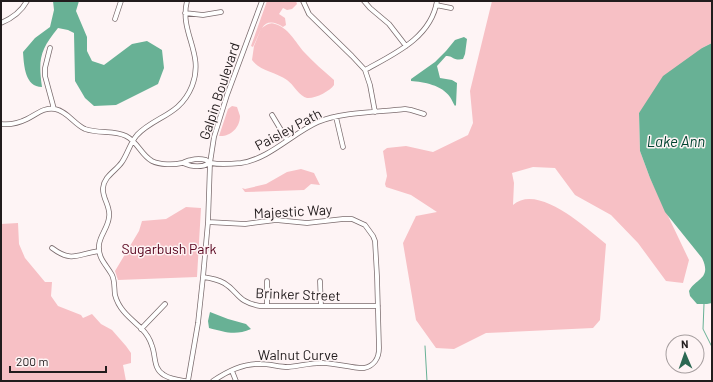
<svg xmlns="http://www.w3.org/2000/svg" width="713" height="382" font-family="Barlow,sans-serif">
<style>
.green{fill:#f7c0c5}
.water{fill:#68b195}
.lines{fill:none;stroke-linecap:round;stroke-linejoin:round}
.stream{stroke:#68b195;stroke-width:1}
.minor-casing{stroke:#7b6c6e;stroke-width:5.5}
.minor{stroke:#fff;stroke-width:4}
.labels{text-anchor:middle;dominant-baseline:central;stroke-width:3;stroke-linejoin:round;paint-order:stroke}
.street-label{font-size:14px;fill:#221c1d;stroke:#fef4f5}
.park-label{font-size:14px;fill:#56001b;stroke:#fef4f5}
.water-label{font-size:15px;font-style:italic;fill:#004330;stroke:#fef4f5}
</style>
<rect width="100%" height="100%" fill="#fef4f5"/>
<path class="green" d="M267 1H296L297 4 292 9 287 10 283 8 279 14 285 18 286 25 283 27C275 22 267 20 262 28 266 25 270 22 275 24 288 27 296 43 304 52 313 62 324 71 334 80V85C330 91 315 99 307 98 300 97 293 84 287 80 276 72 260 71 252 60L254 46 261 29 253 47 251 46Z
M492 1H712V43L702 48 639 113 640 151 650 178 689 260 683 283 666 281 638 243 611 215 575 195 555 168 533 167 512 173 514 183 513 205C538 183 586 228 606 244L600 320 593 328 486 333 454 349 436 348 416 320 403 243 416 216 437 212 411 195 386 187 385 184 387 176 383 151 387 148 406 146 433 152 468 135 473 123 470 91Z
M232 106 237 107C238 110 239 113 240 116 240 128 230 137 219 136L228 109Z
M301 169 314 173 320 185 311 184 304 190 245 192 242 188 245 189 266 184 287 172Z
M186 207 201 208 197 277 118 280 115 271 139 231 142 221 166 219Z
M18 223 19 244 25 258 45 282H52L51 296 58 306 81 315 83 318 92 314 101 324 112 330 126 346 131 353V363L123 365 126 381H1V224Z"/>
<path class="water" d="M53 1H79L76 11 87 37V51L92 61 104 65 132 44 147 41 162 50 164 68 158 84 116 105 94 106 85 98 75 81 74 33 68 30 58 28C40 50 38 59 42 87 25 87 24 66 23 52L35 38 50 27 54 10Z
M464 37 467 39 465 54 463 59C453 61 452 55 446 56L437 66 440 78 452 80 457 83 456 105 455 106C453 103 452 100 450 97 442 85 424 82 411 81V79L435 62 446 51 455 40Z
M712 43V303L707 304H697L690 296 689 291C696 278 712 279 702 258L665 212 650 178 640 151 639 113 663 76 702 48Z
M210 312 228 319 246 324 251 329C235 336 225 332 209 328L208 321Z"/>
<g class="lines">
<path class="stream" d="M704 304 703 329 712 347
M425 346 427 381"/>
<g class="minor-casing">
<path id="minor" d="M303 1 309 14 352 56 365 70 370 85 375 112
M364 1 370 8 389 24 406 46
M436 5 451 8
M185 13 203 15 221 12
M115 19 121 1
M1 23C13 18 21 12 27 1
M50 48 45 68V76L54 109
M365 70C394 54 431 38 437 1
M272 115 287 140
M336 117 343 147
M1 124C10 125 19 123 27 119 37 114 44 107 55 109 67 111 74 124 85 129 99 134 114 130 126 136 138 142 141 155 152 161 160 165 174 165 182 163 185 162 188 160 191 160 195 159 202 159 206 160 209 162 207 162 211 163 220 165 232 164 241 163 269 159 293 133 318 122 342 112 379 112 405 109L411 110 424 114
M183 163C192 167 201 168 210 163
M208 222 245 224 276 220 307 223 343 219H352L365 225 373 236 375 241 377 276 379 348C379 358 374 366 364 368 356 369 334 363 324 363 312 362 301 366 288 367 279 367 270 364 261 364 244 363 226 372 213 381
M52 248C72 263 77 254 99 251
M203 277C210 278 217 279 224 283 239 292 237 302 260 306H378
M267 281V306
M320 281 321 306
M141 329 165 304
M232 371 236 381
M185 381C178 380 170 379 164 375 153 369 156 356 152 346 150 339 146 333 141 328 130 318 119 310 115 295 114 288 115 281 112 275 106 264 98 259 99 245 100 235 108 228 109 217 111 207 102 198 103 188 104 176 116 171 122 162 128 153 130 143 137 135 155 116 180 116 192 86 205 53 179 33 187 1
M188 381 198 323 203 277 208 222 210 163 214 137 227 95 262 1"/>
</g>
<use href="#minor" class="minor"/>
</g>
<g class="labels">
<g class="street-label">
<text transform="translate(219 91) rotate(-72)">Galpin Boulevard</text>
<text transform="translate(288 129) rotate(-28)">Paisley Path</text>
<text transform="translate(293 211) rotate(-3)">Majestic Way</text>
<text transform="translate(298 294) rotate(2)">Brinker Street</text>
<text x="298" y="354">Walnut Curve</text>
</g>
<g class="park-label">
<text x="169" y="248">Sugarbush Park</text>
</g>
<g class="water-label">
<text x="676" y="141">Lake Ann</text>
</g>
</g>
<rect width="713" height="382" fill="none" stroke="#221c1d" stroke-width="4"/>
<g transform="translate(685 354) rotate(358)"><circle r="19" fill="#fef4f5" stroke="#a69e9f"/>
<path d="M0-3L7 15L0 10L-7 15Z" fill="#2c6853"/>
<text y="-6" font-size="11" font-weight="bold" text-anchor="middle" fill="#221c1d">N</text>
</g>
<path d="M10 366v6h96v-6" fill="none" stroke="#221c1d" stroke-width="2"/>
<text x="16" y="366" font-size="12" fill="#221c1d" stroke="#fef4f5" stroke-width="3" paint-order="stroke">200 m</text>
</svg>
